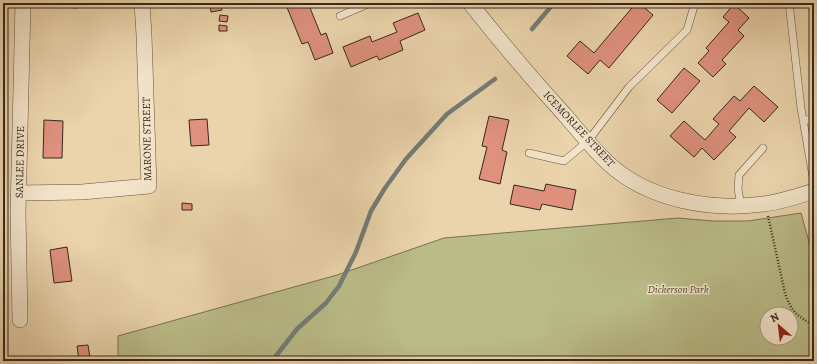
<svg xmlns="http://www.w3.org/2000/svg" width="817" height="364" font-family="Alegreya,serif">
<style>
.green{fill:#babc88;stroke:#787252;fill-rule:evenodd}
.lines{fill:none;stroke-linecap:round;stroke-linejoin:round}
.stream{stroke:#737d78;stroke-width:4.5}
.building{fill:#df917e;stroke:#35281d}
.service-casing{stroke:#625341;stroke-width:8}
.minor-casing{stroke:#625341;stroke-width:16}
.path{stroke:#35281d;stroke-width:2.5;stroke-dasharray:1 2;stroke-linecap:butt}
.service{stroke:#f2e3c9;stroke-width:7}
.minor{stroke:#f2e3c9;stroke-width:15}
.labels{text-anchor:middle;dominant-baseline:central;stroke-width:3;stroke-linejoin:round;paint-order:stroke}
.street-label{font-size:11px;fill:#35281d;stroke:#f2e3c9}
.park-label{font-size:11px;font-style:italic;fill:#564d38;stroke:#f2e3c9}
</style>
<rect width="100%" height="100%" fill="#ebd4ac"/>
<filter id="stains"><feTurbulence type="fractalNoise" baseFrequency=".005" numOctaves="4"/><feColorMatrix values="0 0 0 0 .2 0 0 0 0 .09 0 0 0 0 .02 0 0 0 .5 -.17"/></filter>
<radialGradient id="worn" r=".72"><stop offset=".6" stop-color="#630" stop-opacity="0"/><stop offset="1" stop-color="#630" stop-opacity=".3"/></radialGradient>
<path class="green" d="M801 213 814 260V361H118V336L337 275 444 238 678 218 713 221H748ZM767 314H791V338H767Z"/>
<g class="lines">
<path class="stream" d="M532 29 554 3
M272 361 297 329 326 303 339 286 356 252 371 211 385 188 406 159 447 114 495 79"/>
</g>
<path class="building" d="M63 3H77V8L63 7Z
M291 3H308L321 35 326 33 333 53 315 60 308 42 302 44 286 5Z
M636 3H639L653 15 609 68 600 60 588 74 567 56 580 41 594 53Z
M809 3H814V9L811 10Z
M221 4 222 10 211 12 210 5Z
M734 4 749 18 738 30 744 36 722 60 726 64 713 77 698 63 709 51 706 48 729 22 723 17Z
M418 13 425 30 400 41 403 50 379 60 377 56 351 67 343 47 370 36 372 42 397 32 393 23Z
M220 15 228 16 227 22 219 21Z
M219 25 227 26V31H219Z
M684 68 700 81 672 113 657 100Z
M754 86 778 107 764 122 749 108 729 131 736 137 714 160 702 148 694 157 670 136 684 121 705 140 719 124 713 119 734 96 740 101Z
M489 116 509 120 502 150 507 152 500 184 479 179 487 147 482 146Z
M207 119 209 145 191 146 189 120Z
M44 120 63 121 62 158H43Z
M546 184 576 190 572 210 542 204 540 210 510 204 514 185 544 191Z
M182 203 192 204V210H182Z
M67 247 72 281 54 283 50 250Z
M88 345 90 358 79 360 77 346Z"/>
<g class="lines">
<g class="service-casing">
<path id="service" d="M789 3 801 108 814 183
M340 16 370 3
M803 121 814 118
M529 153 564 161 588 141 629 87 687 30 695 3
M741 206 738 189 739 175 763 148"/>
</g>
<g class="minor-casing">
<path id="minor" d="M470 3C500 41 531 78 564 114 578 130 592 148 608 163 649 201 712 211 764 204 781 202 798 196 814 191
M19 193 82 192 149 186 144 35 142 3
M20 320 18 213 23 3"/>
</g>
<path class="path" d="M768 216 785 293C791 312 798 316 814 326"/>
<use href="#service" class="service"/>
<use href="#minor" class="minor"/>
</g>
<g class="labels">
<g class="street-label">
<text transform="translate(579 129) rotate(47)">ICEMORLEE STREET</text>
<text transform="translate(147 139) rotate(-91)">MARONE STREET</text>
<text transform="translate(20 162) rotate(-89)">SANLEE DRIVE</text>
</g>
<g class="park-label">
<text x="678" y="289">Dickerson Park</text>
</g>
</g>
<rect width="817" height="364" fill="none" stroke="#ebd4ac" stroke-width="16"/>
<rect x="4" y="4" width="809" height="356" fill="none" stroke="#35281d" stroke-width="2"/>
<rect x="8" y="8" width="801" height="348" fill="none" stroke="#35281d"/>
<g transform="translate(779 326) rotate(332)"><circle r="19" fill="#f2e3c9" stroke="#a69884"/>
<path d="M0-3L7 15L0 10L-7 15Z" fill="#8f2418"/>
<text y="-6" font-size="11" font-weight="bold" text-anchor="middle" fill="#35281d">N</text>
</g>
<rect width="100%" height="100%" filter="url(#stains)"/>
<rect width="100%" height="100%" fill="url(#worn)"/>
</svg>
